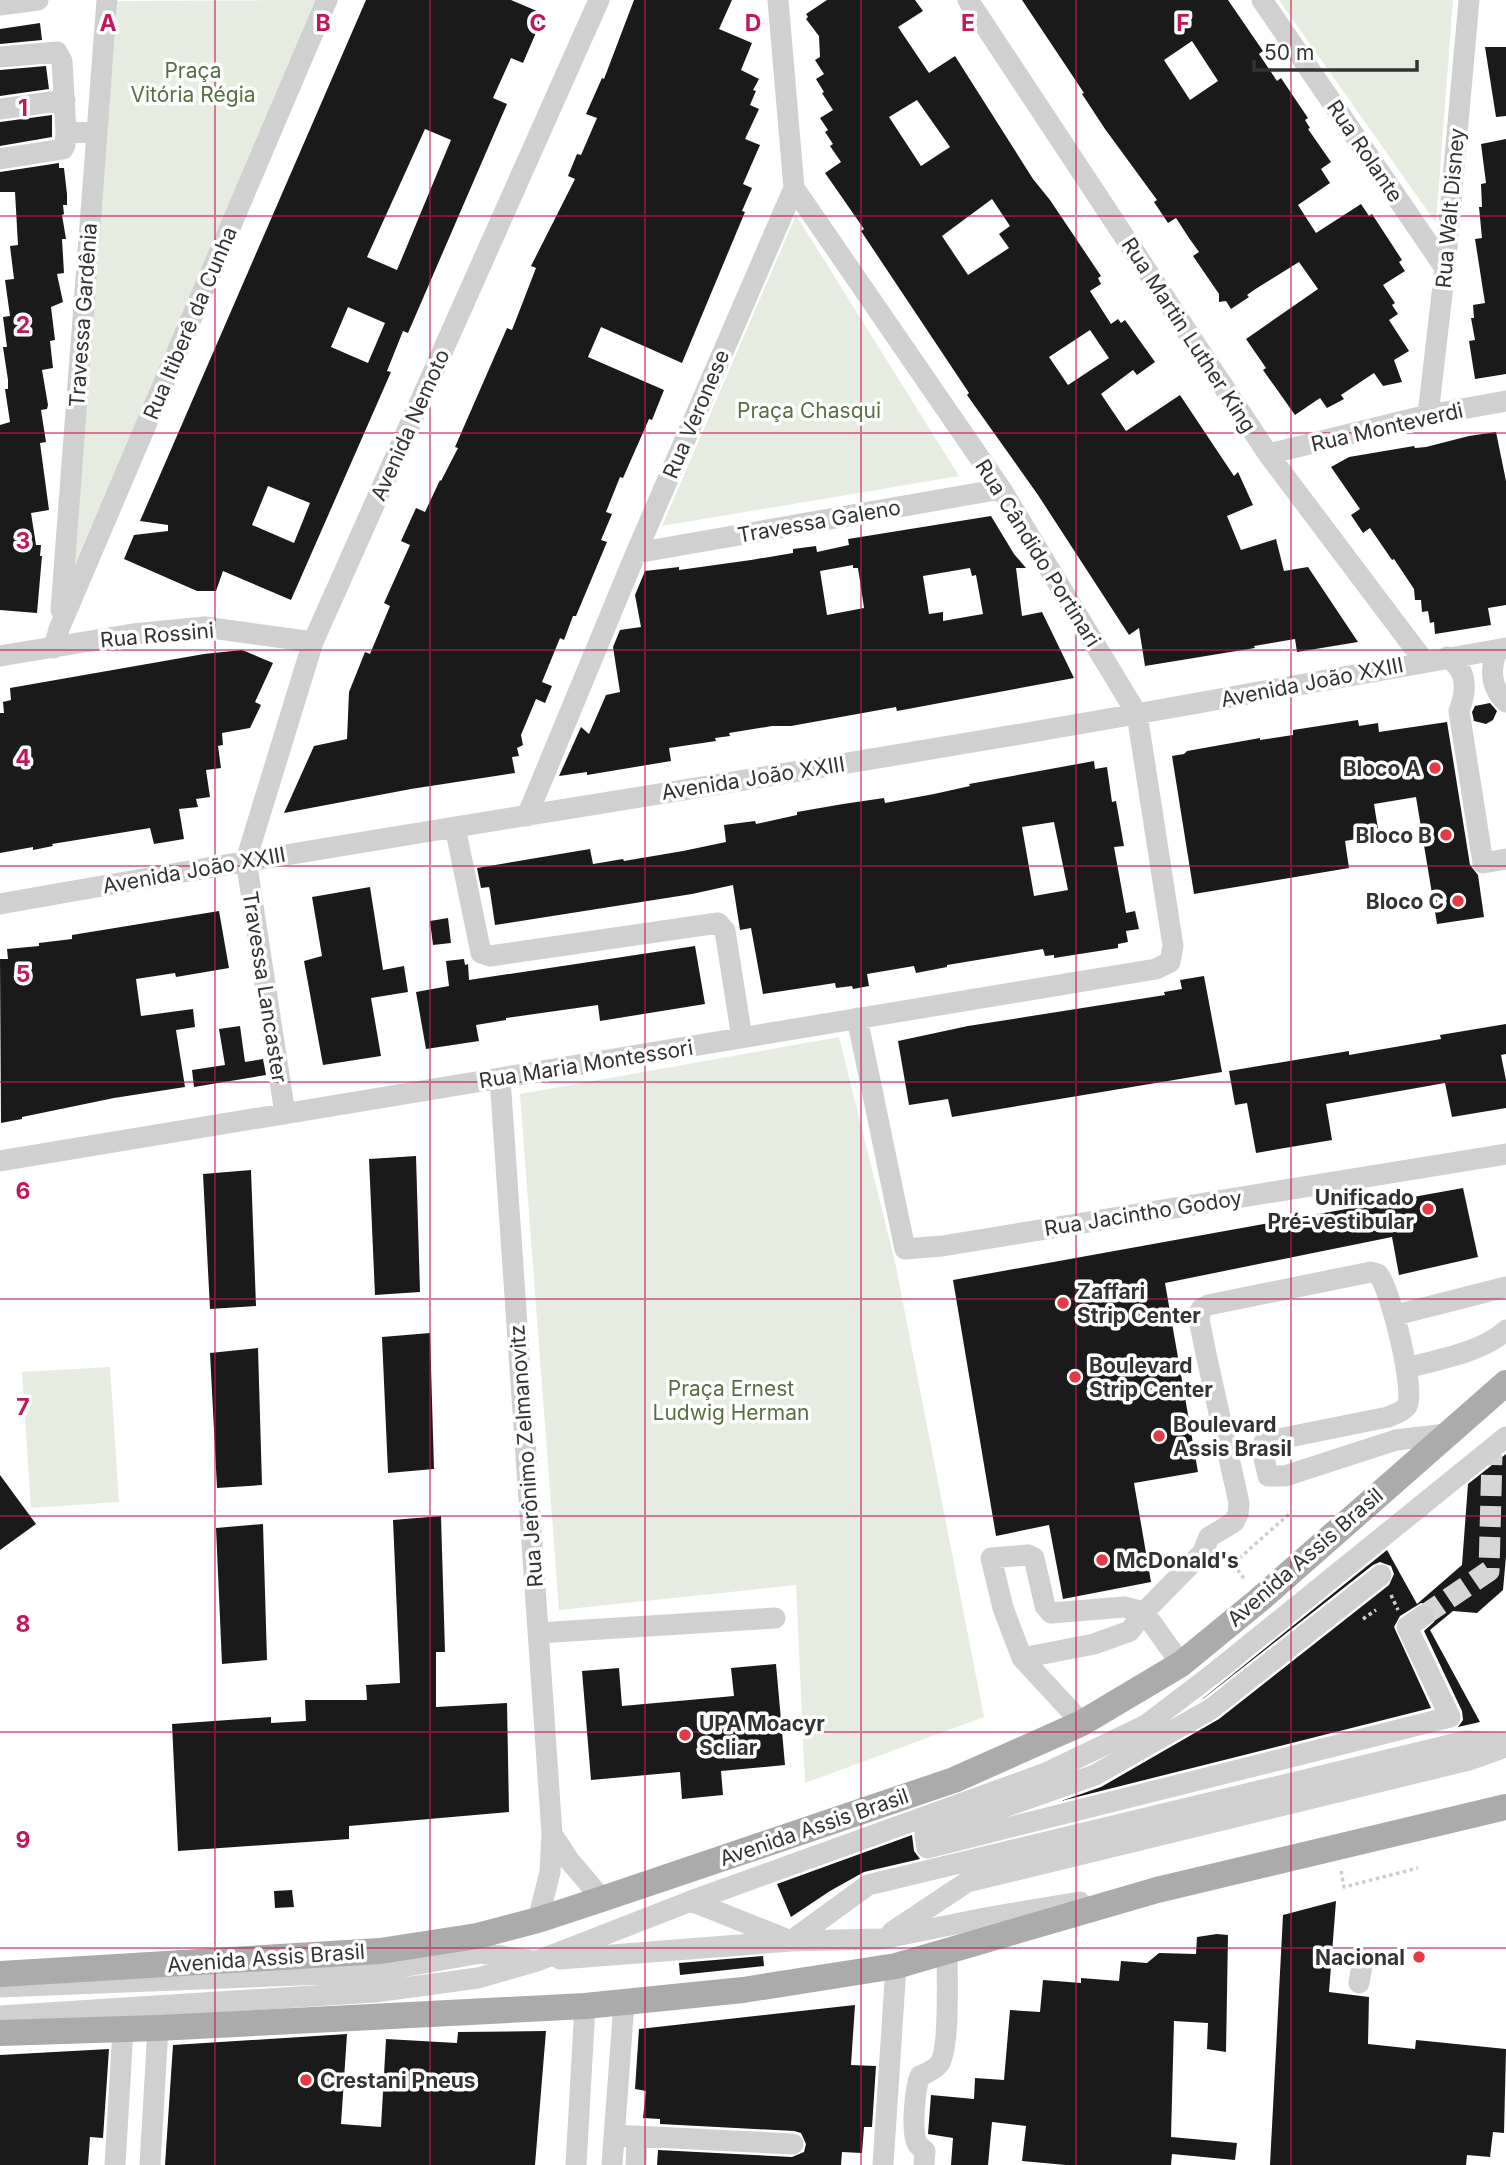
<svg xmlns="http://www.w3.org/2000/svg" width="1506" height="2165" font-family="Inter,sans-serif">
<style>
.green{fill:#e6ecdf}
.building{fill:#1a1a1a;fill-rule:evenodd}
.lines{fill:none;stroke-linecap:round;stroke-linejoin:round}
.minor-tunnel{stroke:#d6d6d6;stroke-width:21;stroke-dasharray:21 10;stroke-linecap:butt}
.path{stroke:#cdcdcd;stroke-width:3.5;stroke-dasharray:3.5 3.5;stroke-linecap:butt}
.minor{stroke:#d0d0d0;stroke-width:21}
.major{stroke:#ababab;stroke-width:26}
.grid{fill:none;stroke:#c2185b;stroke-width:2;stroke-opacity:0.55}
.poi-dot{fill:#e63946;stroke:#fff;stroke-width:2.5}
.labels{text-anchor:middle;dominant-baseline:central;stroke-width:7;stroke-linejoin:round;paint-order:stroke}
.park-label{font-size:21px;fill:#56703f;stroke:#fff}
.street-label{font-size:21px;fill:#333;stroke:#fff}
.poi-label{font-size:21px;font-weight:bold;fill:#333;stroke:#fff;text-anchor:start}
.grid-label{font-size:23px;text-anchor:middle;font-weight:bold;fill:#c2185b;stroke:#fff;stroke-width:7;stroke-linejoin:round;paint-order:stroke}
</style>
<rect width="100%" height="100%" fill="#fff"/>
<path class="green" d="M319 0 70 575 118 1Z
M1279 0H1453L1436 223Z
M796 215 959 476 662 526Z
M839 1037 895 1262 984 1717 805 1783 796 1585 559 1610 520 1094Z
M110 1367 119 1502 31 1508 22 1372Z"/>
<path class="building" d="M366 0H511L544 14 523 63 511 58 493 98 507 104 408 333 403 331 387 371 391 372 291 600 223 571 216 591H197L124 559 134 535 168 531V525L140 521ZM425 129 451 140 397 270 367 257ZM348 307 385 323 368 363 331 347ZM268 486 310 503 294 543 252 525Z
M634 0H732L719 29 752 43 741 70 759 79 753 90 756 91 750 105 759 109 745 139 760 145 743 184 752 188 742 211 745 212 682 363 601 327 588 357 664 390 652 420 649 419 623 478 620 477 606 512 612 514 601 540 607 542 576 616H573L564 640 560 638 542 682 552 686 545 703 536 699 521 735 523 745 517 748 519 756 512 757 515 773 411 789 284 813 314 746 347 739 349 692 365 652 370 654 390 606 384 603 410 545 401 541 416 508 425 512 440 480 441 481 458 448 455 447 507 328 512 330 536 268 531 266 575 179 568 176 577 154 581 155 597 118 586 114 602 78 604 79Z
M827 0H915L923 11 898 27 929 73 955 56 1033 179 1050 200 1101 276 1098 278 1101 284 1090 291 1111 324 1118 319 1121 323 1125 320 1155 362 1137 375 1133 370 1101 394 1126 431 1180 395 1234 476 1238 472 1253 505 1227 516 1241 550 1276 539 1284 571 1308 567 1358 642 1297 652 1295 639 1254 646 1255 648 1145 666 1139 628 1129 635 1038 495 967 395 969 393 861 231 864 229 825 173 841 162 830 146 833 144 825 132 828 130 820 118 833 110 822 93 824 92 816 79 824 74 815 60 820 57 819 36 806 19 808 17 806 14ZM917 100 950 147 921 166 889 117ZM992 199 1010 226 999 234 1009 248 968 275 942 236ZM1090 330 1109 358 1068 385 1049 357Z
M1022 0H1228L1263 51 1259 54 1277 81 1281 78 1308 118 1305 120 1310 128 1308 129 1331 162 1321 169 1330 183 1298 205 1316 233 1361 204 1369 216 1372 214 1402 260 1399 262 1405 271 1383 285 1395 303 1392 305 1398 314 1389 320 1409 351 1394 360 1402 382 1383 386 1374 373 1341 395 1344 399 1327 408 1320 398 1295 415 1263 370 1266 368 1246 339 1318 289 1299 262 1254 290 1247 295 1249 297 1231 309 1226 301 1219 302V294L1193 256 1199 252 1189 238 1176 218 1168 223 1154 202 1157 200 1105 129 1082 94 1084 93ZM1192 41 1218 81 1190 100 1164 60Z
M40 23 42 40 0 44V29Z
M1485 47H1506V116L1496 117Z
M46 66 49 89 0 96V70Z
M52 115V137L0 146V122Z
M1506 139V374L1475 379 1469 341 1475 340 1471 318H1474L1473 305 1485 303 1475 239 1482 238 1479 207H1482L1481 184 1486 183 1481 144Z
M59 163V168H64L67 194V205H63L64 214 62 215 66 239H62L64 273 57 274 63 302 51 307 55 340 50 341 53 368 42 370 48 405 47 409 41 410 46 442 40 443 49 510 31 513 36 545H41L40 556H42L37 613 0 610V425L10 422 5 389H8V380L3 347H7L3 317 10 316 5 280 14 279 10 246 18 245 15 192H0V172Z
M1496 432 1506 481V605L1488 608 1491 625 1435 634 1434 622 1430 623 1428 611 1422 612 1421 600H1415L1414 589 1394 559 1392 560 1370 528 1363 533 1351 515 1360 509 1331 467 1349 457 1414 446 1415 448 1426 447 1469 436Z
M991 516 1014 554 1026 568H1016L1022 616 1042 612 1074 678 897 711 896 707 791 726H772L729 733 730 736 715 738 716 741 669 748 671 761 587 775V772L559 776 581 727 589 734 606 695 620 692 613 647 620 630 641 627 635 595 645 571 679 567V570L751 560 793 553V549L816 546 817 552 849 545 848 539ZM853 565V568H858L864 608 827 615 820 571ZM970 568 972 576 976 575 983 614 943 621V612L929 614 923 576Z
M242 650 273 663 255 702 261 705 250 728 222 733 223 745 218 746 221 768 206 770 210 797 196 799 198 807 179 809 184 839 154 844 150 828 52 844 53 846 33 850V847L0 853V713H4L3 702 11 700 10 688 204 654Z
M1490 703 1497 711 1493 720 1486 724 1474 721 1472 712 1475 706Z
M1358 720 1359 726 1378 723 1379 732 1447 722 1470 865 1478 875 1484 917 1437 924 1416 797 1374 804 1379 835 1345 841 1349 868 1194 894 1172 756 1184 754 1187 751 1260 738V740L1293 735V730Z
M1094 761 1095 769 1107 767 1112 802 1116 801 1124 846 1114 847 1126 913 1135 911 1139 929 1126 931 1128 942 1118 944V948L1054 958V955L1045 956 1043 949 947 965V967L916 973 914 966 867 974 869 986 853 989 852 986 836 988 835 983 763 994 751 928 740 930 733 885 692 894 495 925 490 891 489 887 481 888 477 868 590 849 593 864 623 859 624 861 683 851 726 842 724 825 755 821 756 824 797 815V812L843 804 884 798 885 803 934 794 970 786 969 784ZM1054 822 1068 890 1034 896 1022 827Z
M370 887 383 970 404 966 408 992 371 998 381 1056 323 1065 304 961 322 956 312 897Z
M219 911 229 968 176 977 175 973 136 979 141 1016 193 1009 195 1027 176 1030 185 1087 114 1098 22 1117V1119L1 1123 0 959H8L7 949 39 946V943L72 939V935Z
M448 918 451 943 433 945 430 921Z
M695 946 705 1004 600 1021 598 1005 506 1018V1020L476 1025 479 1041 426 1049 416 992 449 986 446 961 464 959 465 965 468 964 469 980Z
M1204 976 1222 1072 952 1117 948 1099 909 1105 898 1041 968 1026 1165 995 1164 992 1182 989 1180 980Z
M1506 1024V1054L1501 1055 1506 1080V1108L1452 1117 1445 1083 1326 1104 1332 1140 1256 1153 1247 1103 1235 1105 1229 1071 1349 1051V1055L1441 1039 1440 1035Z
M240 1026 245 1062 263 1059 266 1075 194 1087 192 1070 225 1065 219 1029Z
M416 1156 420 1292 375 1295 369 1159Z
M251 1170 256 1306 210 1309 203 1174Z
M1463 1188 1478 1257 1399 1275 1392 1237 1165 1283 1198 1472 1134 1483 1151 1582 1063 1599 1049 1525 996 1536 953 1280Z
M430 1333 434 1469 388 1473 382 1337Z
M258 1348 262 1485 217 1488 210 1353Z
M1506 1454V1556L1503 1590 1477 1613 1453 1611 1430 1630 1480 1722 1458 1727 1463 1720 1462 1711 1424 1631 1434 1622 1436 1614 1429 1605 1421 1603 1400 1616 1394 1627 1431 1708 1061 1801 1101 1787 1219 1719 1389 1585 1394 1574 1391 1566 1380 1562 1373 1565 1204 1698 1201 1700 1387 1550 1417 1604 1462 1565 1468 1484Z
M0 1475 36 1524 0 1550Z
M441 1516 445 1652H436V1707L507 1703 509 1812 349 1826V1839L178 1851 172 1724 271 1717V1723L306 1721 305 1700H367L366 1685 400 1683 393 1520Z
M263 1524 267 1660 222 1664 216 1528Z
M776 1664 785 1765 721 1771 723 1795 682 1799 680 1772 591 1780 582 1671 619 1668 622 1706 734 1696 731 1668Z
M912 1835 914 1851 920 1859 864 1872 830 1891 791 1917 777 1884Z
M292 1890 294 1907 275 1908 274 1891Z
M1336 1901 1329 1992 1369 1997 1368 2044 1415 2049 1416 2040 1506 2049 1504 2133 1493 2132 1490 2157 1467 2155 1466 2165H1270L1283 1915Z
M1217 1934 1228 1935 1226 2052 1207 2049 1208 2023 1174 2021 1171 2137 1237 2143 1235 2160 1172 2154 1171 2165H1066L1022 2161 1026 2126 992 2122 988 2165H951L953 2138 928 2134 931 2095 974 2099 975 2078 1004 2080 1010 2010 1040 2012 1043 1980 1081 1983V1978L1119 1981 1121 1961 1147 1963 1159 1953 1196 1954 1197 1937Z
M763 1956 764 1966 680 1975 679 1963Z
M855 2005 851 2065 876 2066 872 2127H864L862 2153 842 2152 841 2165H657L658 2150 792 2157 804 2152 806 2144 801 2133 794 2131 660 2124V2119L643 2118 646 2091 635 2089 639 2029Z
M546 2031 535 2165H165L173 2045 347 2034 341 2124 381 2127 386 2039 457 2043 458 2032Z
M109 2049 103 2138 90 2137 88 2165H0V2055Z"/>
<g class="lines">
<path class="minor-tunnel" d="M1423 1616 1489 1571 1492 1455"/>
<path class="path" d="M1225 1553 1246 1581
M1234 1563 1289 1514
M1391 1595 1398 1610
M1363 1619 1376 1610
M1341 1871 1344 1887 1418 1868"/>
<path class="minor" d="M968 0 1268 454 1424 661
M1262 0 1445 268
M0 5 38 0
M0 57 57 52 62 61 66 133 97 132
M0 109 65 100
M0 159 63 149 65 145 66 133
M1428 415 1445 268 1469 0
M1268 454 1428 415 1506 401
M636 553 1001 489
M61 610 107 0
M54 648 59 629 327 0
M1497 650C1490 669 1490 687 1506 702
M0 656 133 634 204 627 313 642
M1447 657C1468 670 1467 690 1459 711L1483 863 1506 859
M527 816 636 553 794 188 778 0
M455 827 481 953 490 956 718 923 725 931 742 1038
M0 904C378 836 758 781 1136 714 1259 693 1382 669 1506 648
M857 1018 905 1249 942 1246 1506 1154
M500 1078 552 1834 550 1872 538 1920
M285 1114 246 860 313 642 599 0
M0 1161 1156 969 1170 962 1173 946 1137 714 1001 489 794 188
M1396 1315 1506 1287
M1406 1368C1437 1360 1483 1352 1506 1330
M1381 1575 1211 1709 1095 1775 925 1835 927 1848 1450 1717 1407 1627 1423 1616
M538 1633 775 1618
M1022 1658 1082 1723
M1181 1664 1144 1612 1124 1607 1051 1613 1045 1606 1034 1558 1028 1555 991 1558 1003 1608 1022 1658 1094 1644 1130 1631 1144 1612 1203 1552 1209 1537 1234 1522 1238 1514 1239 1503 1206 1354 1199 1319 1201 1309 1208 1305 1371 1272 1378 1274C1390 1287 1416 1392 1407 1406 1403 1412 1394 1414 1388 1417L1264 1442 1262 1449 1268 1476H1285L1396 1440 1446 1434
M552 1834 569 1860 602 1899
M691 1901 786 1939
M892 1932 967 1882 1469 1760 1503 1748
M791 1941 868 1885 1466 1741 1506 1743
M560 1959 791 1941 881 1939 990 1917 1080 1902
M1359 1983 1363 1959
M0 1987 374 1972 481 1953 528 1960
M0 2016 375 1992 478 1978 537 1961 691 1901 1046 1773 1146 1725 1218 1670 1506 1437
M614 2135 793 2144
M115 2165 123 2029
M150 2165 158 2028
M576 2165 585 2006
M612 2165 624 2003
M636 2165 637 2136
M883 2165 896 1966
M924 2165 925 2151C922 2148 918 2146 917 2143 911 2131 915 2088 920 2076 926 2073 935 2070 939 2064 950 2051 947 1972 947 1952"/>
<path class="major" d="M0 1974 380 1951 477 1936 538 1920 602 1899 954 1780 1082 1723 1181 1664 1259 1600 1506 1383
M0 2033 158 2028 585 2006 743 1990 896 1966 1157 1890 1506 1807"/>
</g>
<path class="grid" d="M215 0V2165M430 0V2165M645 0V2165M861 0V2165M1076 0V2165M1291 0V2165M0 216H1506M0 433H1506M0 650H1506M0 866H1506M0 1082H1506M0 1299H1506M0 1516H1506M0 1732H1506M0 1948H1506"/>
<g class="poi-dot">
<circle cx="1435" cy="768" r="7"/>
<circle cx="1446" cy="835" r="7"/>
<circle cx="1458" cy="901" r="7"/>
<circle cx="1428" cy="1209" r="7"/>
<circle cx="1063" cy="1303" r="7"/>
<circle cx="1075" cy="1377" r="7"/>
<circle cx="1159" cy="1436" r="7"/>
<circle cx="1102" cy="1560" r="7"/>
<circle cx="685" cy="1735" r="7"/>
<circle cx="1419" cy="1957" r="7"/>
<circle cx="306" cy="2080" r="7"/>
</g>
<g class="labels">
<g class="park-label">
<text x="193" y="70">Praça<tspan x="193" dy="24">Vitória Régia</tspan></text>
<text x="809" y="410">Praça Chasqui</text>
<text x="731" y="1388">Praça Ernest<tspan x="731" dy="24">Ludwig Herman</tspan></text>
</g>
<g class="street-label">
<text transform="translate(1365 151) rotate(56)">Rua Rolante</text>
<text transform="translate(1450 208) rotate(-85)">Rua Walt Disney</text>
<text transform="translate(83 315) rotate(-86)">Travessa Gardênia</text>
<text transform="translate(190 323) rotate(-67)">Rua Itiberê da Cunha</text>
<text transform="translate(1189 335) rotate(57)">Rua Martin Luther King</text>
<text transform="translate(696 414) rotate(-67)">Rua Veronese</text>
<text transform="translate(410 425) rotate(-66)">Avenida Nemoto</text>
<text transform="translate(1387 427) rotate(-13)">Rua Monteverdi</text>
<text transform="translate(819 521) rotate(-10)">Travessa Galeno</text>
<text transform="translate(1038 553) rotate(58)">Rua Cândido Portinari</text>
<text transform="translate(157 635) rotate(-5)">Rua Rossini</text>
<text transform="translate(1312 682) rotate(-11)">Avenida João XXIII</text>
<text transform="translate(753 778) rotate(-9)">Avenida João XXIII</text>
<text transform="translate(194 870) rotate(-10)">Avenida João XXIII</text>
<text transform="translate(265 987) rotate(81)">Travessa Lancaster</text>
<text transform="translate(586 1064) rotate(-9)">Rua Maria Montessori</text>
<text transform="translate(1143 1213) rotate(-9)">Rua Jacintho Godoy</text>
<text transform="translate(526 1456) rotate(-94)">Rua Jerônimo Zelmanovitz</text>
<text transform="translate(1305 1557) rotate(-41)">Avenida Assis Brasil</text>
<text transform="translate(814 1827) rotate(-19)">Avenida Assis Brasil</text>
<text transform="translate(266 1958) rotate(-4)">Avenida Assis Brasil</text>
</g>
<g class="poi-label">
<text x="1421" y="768" text-anchor="end">Bloco A</text>
<text x="1432" y="835" text-anchor="end">Bloco B</text>
<text x="1444" y="901" text-anchor="end">Bloco C</text>
<text x="1414" y="1197" text-anchor="end">Unificado<tspan x="1414" dy="24">Pré-vestibular</tspan></text>
<text x="1077" y="1291">Zaffari<tspan x="1077" dy="24">Strip Center</tspan></text>
<text x="1089" y="1365">Boulevard<tspan x="1089" dy="24">Strip Center</tspan></text>
<text x="1173" y="1424">Boulevard<tspan x="1173" dy="24">Assis Brasil</tspan></text>
<text x="1116" y="1560">McDonald's</text>
<text x="699" y="1723">UPA Moacyr<tspan x="699" dy="24">Scliar</tspan></text>
<text x="1405" y="1957" text-anchor="end">Nacional</text>
<text x="320" y="2080">Crestani Pneus</text>
</g>
</g>
<g class="grid-label">
<text x="108" y="31">A</text>
<text x="323" y="31">B</text>
<text x="538" y="31">C</text>
<text x="753" y="31">D</text>
<text x="968" y="31">E</text>
<text x="1183" y="31">F</text>
<text x="23" y="116">1</text>
<text x="23" y="333">2</text>
<text x="23" y="549">3</text>
<text x="23" y="766">4</text>
<text x="23" y="982">5</text>
<text x="23" y="1199">6</text>
<text x="23" y="1415">7</text>
<text x="23" y="1632">8</text>
<text x="23" y="1848">9</text>
</g>
<path d="M1254 60v10h163v-10" fill="none" stroke="#333333" stroke-width="3.5"/>
<text x="1264" y="60" font-size="21" fill="#333333" stroke="#ffffff" stroke-width="5" paint-order="stroke">50 m</text>
</svg>
